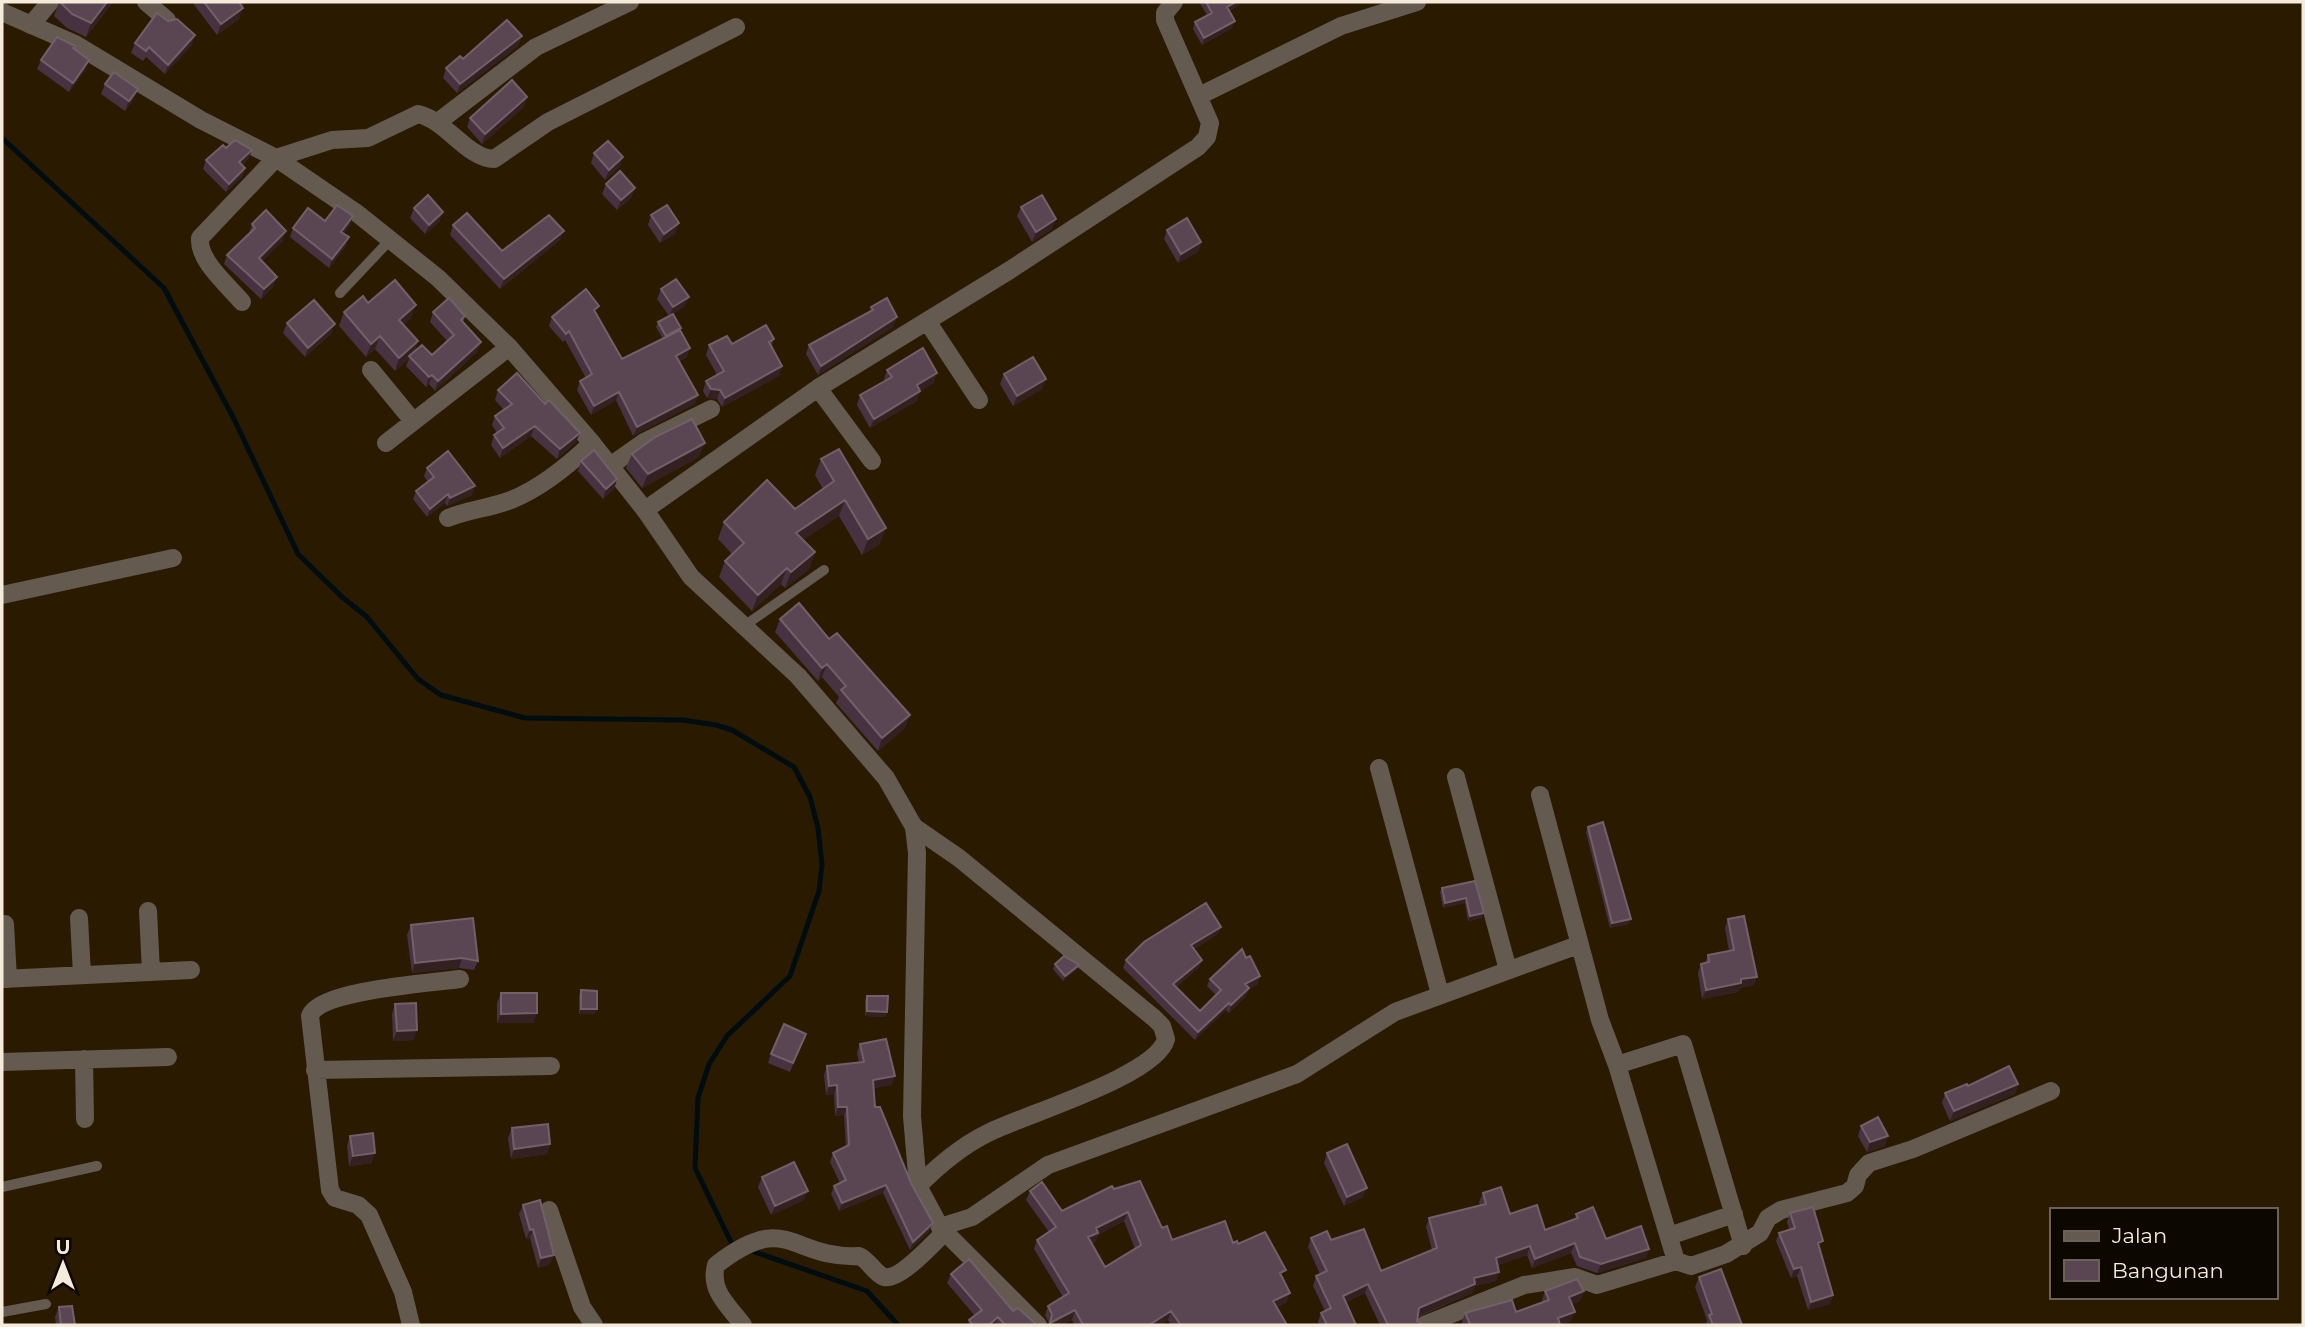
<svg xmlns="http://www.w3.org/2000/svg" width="2305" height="1327" font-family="Montserrat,sans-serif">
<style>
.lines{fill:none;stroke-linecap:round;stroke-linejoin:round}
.stream{stroke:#000d10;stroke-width:5}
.service{stroke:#655a50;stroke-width:10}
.minor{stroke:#655a50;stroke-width:18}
.tertiary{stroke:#655a50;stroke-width:18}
.wall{fill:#473242;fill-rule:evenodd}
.shaded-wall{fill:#332021}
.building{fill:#5a4653;stroke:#726068;stroke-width:2;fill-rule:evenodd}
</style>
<rect width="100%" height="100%" fill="#291a00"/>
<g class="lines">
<path class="stream" d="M2 138 164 288 234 419 298 554 342 597 367 617 418 679 441 695 525 718 683 720 716 725 732 730 794 767 810 797 818 828 822 865 819 891 790 976 727 1036 709 1064 698 1098 695 1168 732 1244 736 1245
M749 1250 867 1291 898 1325"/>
<path class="service" d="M340 293 390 240
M744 626 824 570
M2 1187 97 1166
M2 1312 46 1304"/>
<path class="minor" d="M146 2 167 20
M31 25 50 2
M1199 96 1341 26 1417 2
M438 122 536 47 630 2
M242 302C228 285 198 261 200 238L276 158 332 140 368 138 418 114C446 120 468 159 494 159L548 122 736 27
M927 321 979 400
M371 370 413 421
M818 388 872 461
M386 443 509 347
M610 466 644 442 711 409
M645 510 818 388 1010 270 1198 147 1207 137 1210 123 1165 20V13L1174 2
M448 518C468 510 490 508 511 500 541 488 569 465 592 443
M2 595 173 558
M1379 768 1440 994
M1456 777 1508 970
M914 827 959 858 1154 1018 1162 1026 1166 1039C1157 1076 1022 1115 986 1134 960 1147 938 1166 918 1186
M148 911 151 972
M79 918 82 975
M5 924 8 979
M2 979 191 970
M84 1059 85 1119
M2 1062 168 1057
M1617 1065 1683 1044 1743 1246
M315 1070 551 1066
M549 1210 582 1307 594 1325
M940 1227 972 1217 1048 1165 1297 1074 1395 1012 1578 945
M1669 1236 1734 1214
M1676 1261 1691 1266 1726 1254 1760 1233 1768 1218 1781 1210 1847 1193 1855 1186 1858 1175 1869 1163 1913 1149 2051 1091
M411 1325 403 1292 369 1215 358 1205 335 1198 330 1190 310 1016C319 990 431 983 460 979
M743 1325C729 1306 709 1291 716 1265 788 1209 790 1259 859 1256 869 1260 874 1273 884 1277 900 1281 934 1242 945 1232
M1424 1325 1524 1285 1575 1277 1597 1285 1676 1261 1617 1065 1600 1020 1540 795"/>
<path class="tertiary" d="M2 12 75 44 201 120 276 158 358 214 438 278 509 347 592 443 645 510 691 577 798 676 886 778 914 827 917 853 912 1116 918 1186 940 1227 1038 1325"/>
</g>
<path class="wall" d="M59 2H113L86 37 67 28 54 16Z
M192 2H248L242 6 239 19 217 35Z
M1199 2H1240L1238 6 1229 11 1232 28 1202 45 1193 29 1195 22 1207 15Z
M522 36 518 46 457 93 443 78 446 68Z
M135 43 192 45 165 74 146 57 143 61 131 53Z
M75 46 74 49 86 69 69 92 37 69 41 60Z
M105 84 134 99 125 111 101 94Z
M524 107 482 144 467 127 470 118Z
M226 148 249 158 242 165 245 168 242 177 226 192 203 169 206 160Z
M594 153 620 167 605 180 591 163Z
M606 184 635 188 631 198 617 210 602 194Z
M1021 207 1052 229 1032 242 1017 216Z
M414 208 443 212 439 222 425 234 410 218Z
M651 215 676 233 660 243 648 225Z
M353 216 350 225 344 233 346 246 329 268 290 237 293 228Z
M252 224 283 241 262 261 273 287 261 299 224 264 227 255 249 234Z
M453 225 502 251 560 240 500 289 450 235Z
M1167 230 1201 242 1198 252 1178 263 1164 239Z
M661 289 685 306 673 314 680 330 687 357 679 361 698 395 695 404 633 436 616 400 591 415 577 390 580 381 586 378 565 340 563 342 549 326 552 317 596 314 622 359 663 339 656 327 658 322 669 316 657 299Z
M368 303 411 318 403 325 418 341 414 352 432 355 447 341 430 322 433 312 465 316 463 322 481 342 477 352 435 391 429 384 426 387 406 366 409 359 395 371 375 349 366 357 339 326 344 312Z
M871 307 893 327 818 375 806 354 809 345 870 312Z
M287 323 331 334 305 357 283 333Z
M774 339 771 347 782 366 779 376 722 407 717 399 707 398 703 391 706 381 717 375 706 355 709 345 732 344Z
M887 370 934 383 920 391 917 401 870 428 857 405 860 395 885 381 884 379Z
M1004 374 1042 389 1013 406 1000 384Z
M498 390 545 404 580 433 576 442 557 459 531 436 500 458 491 445 494 435 497 433 492 425 495 416 504 410 495 400Z
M632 454 699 457 642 488 626 468Z
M821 459 880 544 862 555 839 516 803 540 815 552 809 569 785 588 781 584 752 611 719 577 725 561 732 554 718 539 724 522 795 509 823 489 815 475Z
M581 461 617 479 614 489 603 499 578 471Z
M427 468 472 495 447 506 445 503 427 517 413 499 416 491 428 482 424 476Z
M780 619 829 639 905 728 878 751 836 703 839 697 822 677 818 681 775 632Z
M1588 827 1629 924 1610 928 1586 832Z
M1475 881 1482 918 1468 921 1465 903 1443 908 1440 892 1442 888Z
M1728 919 1754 985 1740 988 1738 992 1702 999 1698 973 1701 964 1705 963 1708 955 1729 951 1725 928Z
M411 925 478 961 474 970 459 968 412 973 407 935Z
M1221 927 1218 934 1194 949 1202 960 1199 967 1176 987 1200 1011 1216 995 1207 986 1210 979 1258 984 1249 989 1246 996 1229 1013 1226 1010 1195 1040 1123 968 1126 960Z
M1055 964 1079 965 1077 969 1063 981 1053 969Z
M581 990 595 1014H579V995Z
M501 993 534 1023H497V1003Z
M867 996 887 1012 885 1017 865 1016V1000Z
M395 1004 414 1040 393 1041 392 1014Z
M802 1043 790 1072 768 1063 771 1054Z
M860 1044 892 1085 874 1088 875 1107 929 1231 910 1250 883 1193 839 1211 831 1194 834 1186 840 1183 830 1162 833 1153 846 1147 844 1115 835 1116 834 1094 826 1095 824 1075 827 1066 859 1062 857 1053Z
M2018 1084 2015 1094 1950 1121 1942 1103 1945 1093 1968 1086Z
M1861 1126 1885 1146 1867 1152 1858 1136Z
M512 1128 550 1144 547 1154 511 1159 508 1138Z
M350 1136 372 1163 349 1166 347 1146Z
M1327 1153 1363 1197 1344 1206 1324 1163Z
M762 1177 804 1200 771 1215 758 1187Z
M1114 1189 1162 1228 1172 1240 1233 1243 1238 1244 1283 1278 1287 1302 1277 1307 1287 1325H1171L1168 1320 1160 1325H1075L1072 1320 1061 1325H1048L1049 1323 1045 1315 1048 1306 1063 1297 1034 1249 1037 1240 1049 1232 1026 1200 1030 1191 1062 1211ZM1124 1221 1135 1249 1105 1267 1092 1243 1095 1242 1098 1235Z
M1483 1193 1510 1214 1545 1230 1575 1219 1576 1214 1606 1239 1649 1249 1646 1258 1597 1273 1577 1266 1571 1253 1532 1268 1527 1255 1498 1265 1496 1281 1475 1286 1472 1293 1418 1317 1417 1321 1423 1325H1380L1365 1293 1346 1302 1356 1325H1319L1318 1322 1321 1313 1325 1311 1313 1286 1316 1276 1320 1274 1308 1247 1311 1238 1331 1240 1381 1271 1432 1250 1426 1227 1429 1218 1480 1205 1479 1202Z
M523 1205 550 1264 538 1268 530 1238 526 1239 519 1214Z
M1790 1213 1820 1250 1833 1295 1830 1304 1808 1310 1797 1276 1791 1278 1776 1241 1779 1233 1789 1229 1787 1222Z
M951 1274 1013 1311 1037 1325H968L969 1320 975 1316 947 1283Z
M1699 1277 1742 1325H1706L1707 1320 1695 1287Z
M1545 1291H1584L1580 1301 1572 1304 1571 1321 1560 1325H1463L1462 1322 1465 1313 1516 1312 1543 1303 1542 1300Z
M59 1307 75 1325H56L55 1317Z"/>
<path class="shaded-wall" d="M107 2H113L86 37 91 23Z
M237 2H248L234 11Z
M1236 2H1240L1238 6 1224 14 1227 7Z
M243 8 239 19 217 35 221 24Z
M1235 21 1232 28 1202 45 1204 38Z
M195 35 192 45 165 74 168 65Z
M522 36 518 46 457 93 460 84Z
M89 60 86 69 69 92 73 83Z
M138 89 134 99 125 111 129 101Z
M527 97 524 107 482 144 485 134Z
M252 150 249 158 236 170 239 162Z
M623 157 620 167 605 180 609 170Z
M245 168 242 177 226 192 229 184Z
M635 188 631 198 617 210 621 200Z
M443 212 439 222 425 234 429 225Z
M353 216 350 225 338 240 341 232Z
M1056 219 1052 229 1032 242 1036 232Z
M679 223 676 233 660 243 664 234Z
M286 231 283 241 255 268 259 258Z
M564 231 560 240 500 289 504 279Z
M349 237 346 246 329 268 332 259Z
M1201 242 1198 252 1178 263 1181 254Z
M277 277 273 287 261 299 264 289Z
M689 297 685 306 669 317 673 307Z
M416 305 411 318 394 334 399 320Z
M897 317 893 327 818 375 821 366Z
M335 324 331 334 305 357 308 348Z
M380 336 375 349 366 357 371 344Z
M418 341 413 354 409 356V359L395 371 399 358Z
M481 342 477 352 435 391 438 381Z
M690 348 687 357 673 365 676 356Z
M782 366 779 376 722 407 725 398Z
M937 373 934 383 914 395 917 385Z
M432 375 429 384 426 387 429 377Z
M1046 379 1042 389 1013 406 1017 396Z
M711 389 720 390 717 399 707 398Z
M920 391 917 401 870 428 874 419Z
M619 392 616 400 591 415 594 406Z
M698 395 695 404 633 436 637 427Z
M535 426 531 436 500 458 503 448Z
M580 433 576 442 557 459 560 449Z
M705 443 699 457 642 488 648 474Z
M617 479 614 489 603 499 606 489Z
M475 486 472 495 447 506 450 498Z
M448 494 445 503 427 517 430 509Z
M845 500 839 516 790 549 796 533Z
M886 528 880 544 862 555 868 539Z
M815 552 809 569 785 588 791 572Z
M787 568 781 584 752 611 758 595Z
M827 664 822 677 818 681 822 668Z
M910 715 905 728 878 751 882 738Z
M1466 898 1465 903 1443 908 1445 903Z
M1484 913 1482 918 1468 921 1470 916Z
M1631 919 1629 924 1610 928 1612 923Z
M1221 927 1218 934 1188 953 1191 945Z
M462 958 459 968 412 973 415 963Z
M1202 960 1199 967 1170 991 1173 984Z
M1079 965 1077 969 1063 981 1065 976Z
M1260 976 1258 984 1249 989 1246 996 1229 1013 1231 1005 1245 984Z
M1757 977 1754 985 1740 988 1738 992 1702 999 1706 990 1741 979Z
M1229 1003 1226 1010 1195 1040 1198 1032Z
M581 1009H597L595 1014H579Z
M867 1011 887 1012 885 1017 865 1016Z
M537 1013 534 1023H497L501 1014Z
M417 1030 414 1040 393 1041 397 1031Z
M895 1076 892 1085 870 1089 873 1080Z
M2018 1084 2015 1094 1950 1121 1954 1111Z
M837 1085 834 1094 826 1095 829 1086Z
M838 1107H847L844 1115 835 1116Z
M1888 1136 1885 1146 1867 1152 1870 1142Z
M550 1144 547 1154 511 1159 514 1149Z
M375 1153 372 1163 349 1166 353 1156Z
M886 1185 883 1193 839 1211 842 1203Z
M1367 1188 1363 1197 1344 1206 1347 1197Z
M808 1191 804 1200 771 1215 775 1206Z
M1128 1212 1124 1221 1098 1235 1095 1242 1085 1247 1088 1237 1096 1228Z
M933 1223 929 1231 910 1250 913 1242Z
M533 1229 530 1238 526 1239 530 1230Z
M1575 1243 1571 1253 1532 1268 1535 1259Z
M1530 1246 1527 1255 1492 1267 1496 1258Z
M1649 1249 1646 1258 1597 1273 1601 1264Z
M554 1255 550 1264 538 1268 541 1258Z
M1801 1267 1797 1276 1791 1278 1794 1269Z
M1499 1272 1496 1281 1475 1286 1472 1293 1416 1317 1419 1308 1474 1278Z
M1368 1284 1365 1293 1339 1305 1343 1296Z
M1584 1291 1580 1301 1566 1306 1569 1297Z
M1290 1293 1287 1302 1270 1310 1273 1301Z
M1833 1295 1830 1304 1808 1310 1811 1302Z
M1075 1310 1072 1320 1061 1325H1049L1050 1323Z
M1171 1311 1168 1320 1160 1325H1149Z
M1575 1312 1571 1321 1560 1325 1558 1318Z
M998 1317 995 1325H989Z"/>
<path class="building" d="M60 2H107L91 23 72 14Z
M204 2H239L243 8 221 24Z
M1206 2H1236L1227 7 1235 21 1204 38 1195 22 1212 13Z
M157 13 168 21 177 19 195 35 168 65 149 47 146 51 135 43Z
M507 20 522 36 460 84 446 68 460 56 463 59Z
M57 37 75 46 73 48 89 60 73 83 41 60Z
M114 72 138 89 129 101 105 84Z
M512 80 527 97 485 134 470 118Z
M235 140 252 150 239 162 245 168 229 184 206 160 223 145 226 148Z
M608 141 623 157 609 170 594 153Z
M620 171 635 188 621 200 606 184Z
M428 195 443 212 429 225 414 208Z
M1042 195 1056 219 1036 232 1021 207Z
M337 205 353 216 341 232 349 237 332 259 293 228 308 208 325 221Z
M667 205 679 223 664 234 651 215Z
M266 210 286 231 259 258 277 277 264 289 227 255 255 228 252 224Z
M467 213 502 251 549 215 564 231 504 279 453 225Z
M1187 218 1201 242 1181 254 1167 230Z
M676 279 689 297 673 307 661 289Z
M395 280 416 305 399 320 418 341 399 358 380 336 371 344 344 312 363 296 368 303Z
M586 289 599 306 594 310 622 359 680 330 690 348 676 356 698 395 637 427 619 392 594 406 580 381 592 374 569 331 566 334 552 317Z
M449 298 465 316 461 320 481 342 438 381 432 375 429 377 409 356 422 345 432 355 454 335 433 312Z
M887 298 897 317 821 366 809 345 873 310 871 307Z
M314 300 335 324 308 348 287 323Z
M673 314 681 328 666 336 658 322Z
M766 325 774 339 769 342 782 366 725 398 720 390 711 389 706 381 724 371 709 345 727 336 732 344Z
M923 348 937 373 917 385 920 391 874 419 860 395 892 377 887 370Z
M1033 357 1046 379 1017 396 1004 374Z
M517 373 545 404 549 400 580 433 560 449 535 426 503 448 494 435 504 428 495 416 512 404 498 390Z
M692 419 705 443 648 474 632 454 655 437Z
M839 449 886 528 868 539 845 500 796 533 815 552 791 572 787 568 758 595 725 561 744 543 724 522 767 480 795 509 834 481 821 459Z
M594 450 617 479 606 489 581 461Z
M448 451 475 486 450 498 448 494 430 509 416 491 434 477 427 468Z
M799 603 829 639 837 633 910 715 882 738 841 690 846 686 827 664 822 668 780 619Z
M1603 822 1631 919 1612 923 1588 827Z
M1475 881 1484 913 1470 916 1466 898 1445 903 1442 888Z
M1206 903 1221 927 1191 945 1202 960 1173 984 1200 1011 1221 990 1210 979 1242 949 1246 958 1250 956 1260 976 1245 984 1249 988 1231 1005 1229 1003 1198 1032 1126 960 1144 942Z
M1744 916 1757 977 1741 979V983L1706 990 1701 964 1709 962 1708 955 1734 950 1728 919Z
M473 918 478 961 462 958 415 963 411 925Z
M1064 956 1079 965 1065 976 1055 964Z
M581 990 597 991V1009H581Z
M501 993H537V1013L501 1014Z
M867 996H888L887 1012 867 1011Z
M416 1003 417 1030 397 1031 395 1004Z
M784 1024 806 1034 793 1063 771 1054Z
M886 1039 895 1076 873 1080 875 1107H880L911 1183 933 1223 913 1242 886 1185 842 1203 834 1186 846 1180 833 1153 849 1145 847 1107H838L837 1085 829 1086 827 1066 864 1062 860 1044Z
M2009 1066 2018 1084 1954 1111 1945 1093 1967 1084 1968 1086Z
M1878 1117 1888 1136 1870 1142 1861 1126Z
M548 1124 550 1144 514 1149 512 1128Z
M373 1133 375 1153 353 1156 350 1136Z
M1347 1144 1367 1188 1347 1197 1327 1153Z
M794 1162 808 1191 775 1206 762 1177Z
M1140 1181 1162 1228 1167 1226 1172 1240 1225 1221 1233 1243 1237 1241 1238 1244 1265 1232 1286 1270 1280 1273 1290 1293 1273 1301 1287 1325H1179L1180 1324 1171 1311 1149 1325H1083L1075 1310 1050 1323 1052 1314 1048 1306 1069 1293 1037 1240 1056 1227 1030 1191 1042 1182 1062 1211 1112 1186 1114 1189ZM1128 1212 1141 1245 1105 1267 1088 1237 1098 1233 1096 1228Z
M1501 1187 1510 1214 1537 1205 1545 1230 1578 1218 1576 1214 1593 1207 1606 1239 1641 1226 1649 1249 1601 1264 1580 1257 1575 1243 1535 1259 1530 1246 1496 1258 1499 1272 1474 1278 1475 1284 1419 1308 1417 1321 1423 1325H1388L1368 1284 1343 1296 1356 1325H1327L1321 1313 1331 1308 1316 1276 1327 1271 1311 1238 1327 1231 1331 1240 1364 1229 1381 1271 1437 1248 1429 1218 1486 1204 1483 1193Z
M540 1200 554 1255 541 1258 533 1229 530 1230 523 1205Z
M1813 1207 1823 1241 1818 1243 1833 1295 1811 1302 1801 1267 1794 1269 1779 1233 1795 1228 1790 1213Z
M969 1259 1013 1311 1018 1308 1037 1325H1005L998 1317 989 1325H973L969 1320 982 1310 951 1274Z
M1721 1269 1742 1325H1713L1709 1315 1712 1314 1699 1277Z
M1577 1279 1584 1291 1569 1297 1575 1312 1558 1318 1560 1325H1467L1470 1324 1465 1313 1512 1300 1516 1312 1549 1300 1545 1291Z
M72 1306 75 1325H61L59 1307Z"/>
<rect width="2305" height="1327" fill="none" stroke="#f6ebdb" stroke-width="7"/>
<rect x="2050" y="1208" width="228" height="91" fill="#0d0701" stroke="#6a6258" stroke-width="2"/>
<rect x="2064" y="1231" width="35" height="10" fill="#655a50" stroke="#6a6258" stroke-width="2"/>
<text x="2112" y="1243" font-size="21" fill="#f6ebdb">Jalan</text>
<rect x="2064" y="1260" width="35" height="21" fill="#5a4653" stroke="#6a6258" stroke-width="2"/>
<text x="2112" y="1278" font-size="21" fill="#f6ebdb">Bangunan</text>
<g transform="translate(63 1264)" stroke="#0d0701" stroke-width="5" paint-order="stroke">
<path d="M0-5L12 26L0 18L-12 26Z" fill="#f6ebdb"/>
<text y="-10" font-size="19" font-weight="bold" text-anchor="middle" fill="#f6ebdb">U</text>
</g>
</svg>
